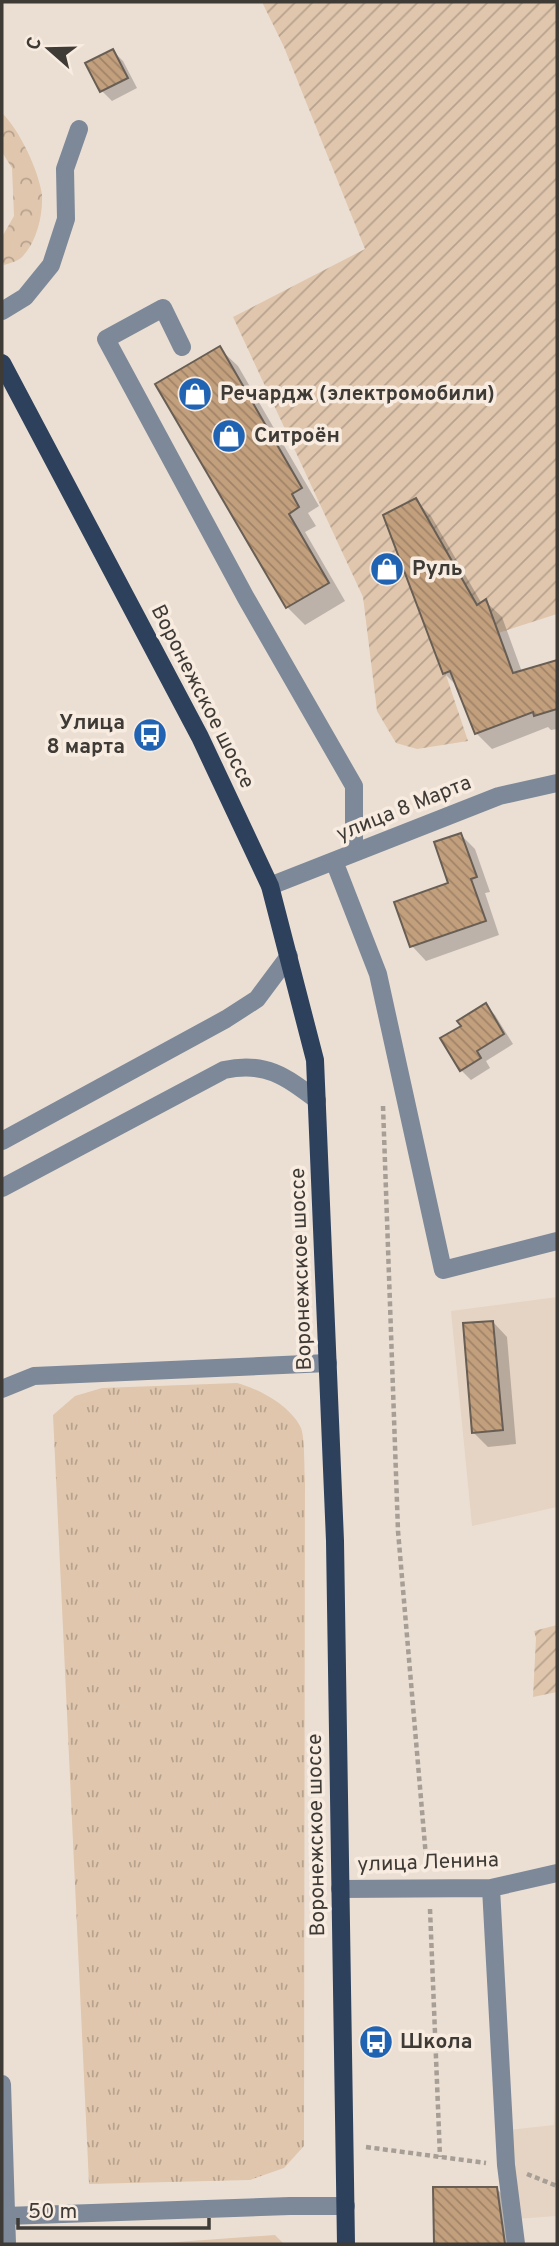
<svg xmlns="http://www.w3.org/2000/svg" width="559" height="2246" font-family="Overpass,sans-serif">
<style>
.built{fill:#e5d4c3}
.grass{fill:url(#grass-tufts)}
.forest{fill:url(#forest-crowns)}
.garden{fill:url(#garden-furrows)}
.shadow{fill:#0003}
.building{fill:url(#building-back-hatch);stroke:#685e54;stroke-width:2}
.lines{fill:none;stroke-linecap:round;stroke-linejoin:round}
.path{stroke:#a79e95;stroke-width:4.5;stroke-dasharray:5 3.5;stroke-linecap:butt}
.minor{stroke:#7d8999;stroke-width:18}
.major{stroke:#2d415d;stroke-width:18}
.labels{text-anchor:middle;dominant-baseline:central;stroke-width:7;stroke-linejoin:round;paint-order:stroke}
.poi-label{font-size:21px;font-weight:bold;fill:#3e3a35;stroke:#f8ece1;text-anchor:start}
.street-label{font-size:21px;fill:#3e3a35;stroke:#f8ece1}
</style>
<defs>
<pattern id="grass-tufts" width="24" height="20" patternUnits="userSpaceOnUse" patternTransform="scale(1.75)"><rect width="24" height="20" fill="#e0c6ad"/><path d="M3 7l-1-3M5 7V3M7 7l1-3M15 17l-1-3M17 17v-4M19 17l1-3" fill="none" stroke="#b7a28e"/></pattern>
<pattern id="forest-crowns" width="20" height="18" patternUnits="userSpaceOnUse" patternTransform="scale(1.75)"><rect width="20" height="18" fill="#e0c6ad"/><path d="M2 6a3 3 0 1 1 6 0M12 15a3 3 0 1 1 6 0" fill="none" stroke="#b7a28e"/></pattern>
<pattern id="garden-furrows" width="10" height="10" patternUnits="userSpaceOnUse" patternTransform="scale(1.75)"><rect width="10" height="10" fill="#e0c6ad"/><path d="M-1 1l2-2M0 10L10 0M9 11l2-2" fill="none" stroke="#b7a28e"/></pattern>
<pattern id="building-back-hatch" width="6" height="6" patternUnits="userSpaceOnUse" patternTransform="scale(1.75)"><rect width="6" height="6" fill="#c3a07d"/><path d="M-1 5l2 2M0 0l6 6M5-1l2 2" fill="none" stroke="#a08367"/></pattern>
</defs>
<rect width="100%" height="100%" fill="#ebdfd4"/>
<path class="built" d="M557 1297V1507L472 1526 451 1311Z
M557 2007V2216L516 2219 508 2130 554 2125Z"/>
<path class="grass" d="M237 1383C259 1389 291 1406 301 1428 305 1439 304 1466 305 1479L304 2146 284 2168 250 2180 89 2184 53 1415 75 1396 102 1388Z
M275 2235 284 2244H149Z"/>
<path class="forest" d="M2 113C19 129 39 171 42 195 43 215 37 241 23 256 19 261 10 263 4 265L2 263V237L14 216 12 168 2 152Z"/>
<path class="garden" d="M262 2H557V614L498 633 440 657 468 741 417 749 396 743 377 711 363 597 233 317 365 249 284 47Z
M557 1625V1692L533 1697 536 1638 534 1631Z"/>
<path class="shadow" d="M113 51 123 61 137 88 112 101 102 91 88 64Z
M220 349 238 366 319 506 308 513 316 526 305 532 345 601 305 625 287 607Z
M415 500 431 516 482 604 486 602 502 617 522 672 557 662V729L551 730 548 727 492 749 476 733 458 687 444 673 385 516Z
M461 835 475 849 490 892 485 893 499 935 426 961 412 946 450 884Z
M485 1005 495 1015 513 1044 486 1061 490 1068 471 1080 461 1070 463 1026Z
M493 1322 507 1337 516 1444 488 1447 473 1432Z
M435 2189H497L515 2207 519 2244H436Z"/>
<path class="building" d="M113 49 128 78 100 92 85 63Z
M220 346 302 488 292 494 299 507 289 514 329 583 286 608 155 384Z
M416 498 477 605 486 599 513 673 557 660V709L534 716 533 712 475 734 450 671 443 674 383 515Z
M461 833 477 877 471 879 486 921 410 947 394 902 448 883 434 842Z
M486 1003 504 1034 477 1051 481 1058 460 1071 440 1038 461 1026 457 1021Z
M493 1321 503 1430 472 1433 463 1323Z
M433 2187H497L505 2244H434Z"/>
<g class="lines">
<path class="path" d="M383 1106 398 1531 427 1869
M430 1909 440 2157
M366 2147 486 2163
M527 2174 557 2186"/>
<path class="minor" d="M2 311 25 297 51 265 66 219 65 169 79 129
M182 347 163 308 106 339 246 598 354 786V853
M334 861 378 974 443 1270 557 1241
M270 886 499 796 557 783
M2 1141 226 1019 257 999 289 956
M2 1188 224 1070C265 1061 285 1076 317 1100
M2 1389 34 1376 328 1363
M491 1888 506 2165 516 2244
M340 1889 491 1888 557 1873
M2 2084 7 2244
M6 2216 290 2206H346"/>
<path class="major" d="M2 363 200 737 270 886 315 1060 335 1541 346 2244"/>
</g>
<defs>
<g id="shop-disc" transform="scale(1.75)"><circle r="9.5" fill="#2163b3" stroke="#f8ece1"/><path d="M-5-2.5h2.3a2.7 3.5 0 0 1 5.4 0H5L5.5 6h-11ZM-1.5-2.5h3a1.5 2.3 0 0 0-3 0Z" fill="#fff"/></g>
<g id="bus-disc" transform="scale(1.75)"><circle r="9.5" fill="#2163b3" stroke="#f8ece1"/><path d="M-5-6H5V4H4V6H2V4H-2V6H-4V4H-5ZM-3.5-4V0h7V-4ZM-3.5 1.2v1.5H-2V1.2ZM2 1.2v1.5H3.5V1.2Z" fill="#fff"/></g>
</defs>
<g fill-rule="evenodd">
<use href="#shop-disc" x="195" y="394"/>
<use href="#shop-disc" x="229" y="436"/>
<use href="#shop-disc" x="387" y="569"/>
<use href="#bus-disc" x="150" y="735"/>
<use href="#bus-disc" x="376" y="2042"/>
</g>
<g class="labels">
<g class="poi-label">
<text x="220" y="394">Речардж (электромобили)</text>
<text x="254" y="436">Ситроён</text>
<text x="412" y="569">Руль</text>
<text x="125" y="723" text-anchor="end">Улица<tspan x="125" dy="24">8 марта</tspan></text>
<text x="400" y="2042">Школа</text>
</g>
<g class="street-label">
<text transform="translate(202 697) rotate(63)">Воронежское шоссе</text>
<text transform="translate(404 809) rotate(-22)">улица 8 Марта</text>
<text transform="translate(302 1269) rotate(-92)">Воронежское шоссе</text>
<text transform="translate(317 1835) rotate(-91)">Воронежское шоссе</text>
<text transform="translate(428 1863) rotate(-2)">улица Ленина</text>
</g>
</g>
<rect width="559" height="2246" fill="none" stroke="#3e3a35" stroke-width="7"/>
<g transform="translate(49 49) rotate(290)" stroke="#f8ece1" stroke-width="5" paint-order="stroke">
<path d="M0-5L12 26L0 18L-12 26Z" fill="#3e3a35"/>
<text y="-10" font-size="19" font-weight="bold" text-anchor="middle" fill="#3e3a35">С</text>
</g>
<path d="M18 2218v10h191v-10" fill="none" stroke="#3e3a35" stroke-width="3.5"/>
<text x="28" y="2218" font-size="21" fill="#3e3a35" stroke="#f8ece1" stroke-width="5" paint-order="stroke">50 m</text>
</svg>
